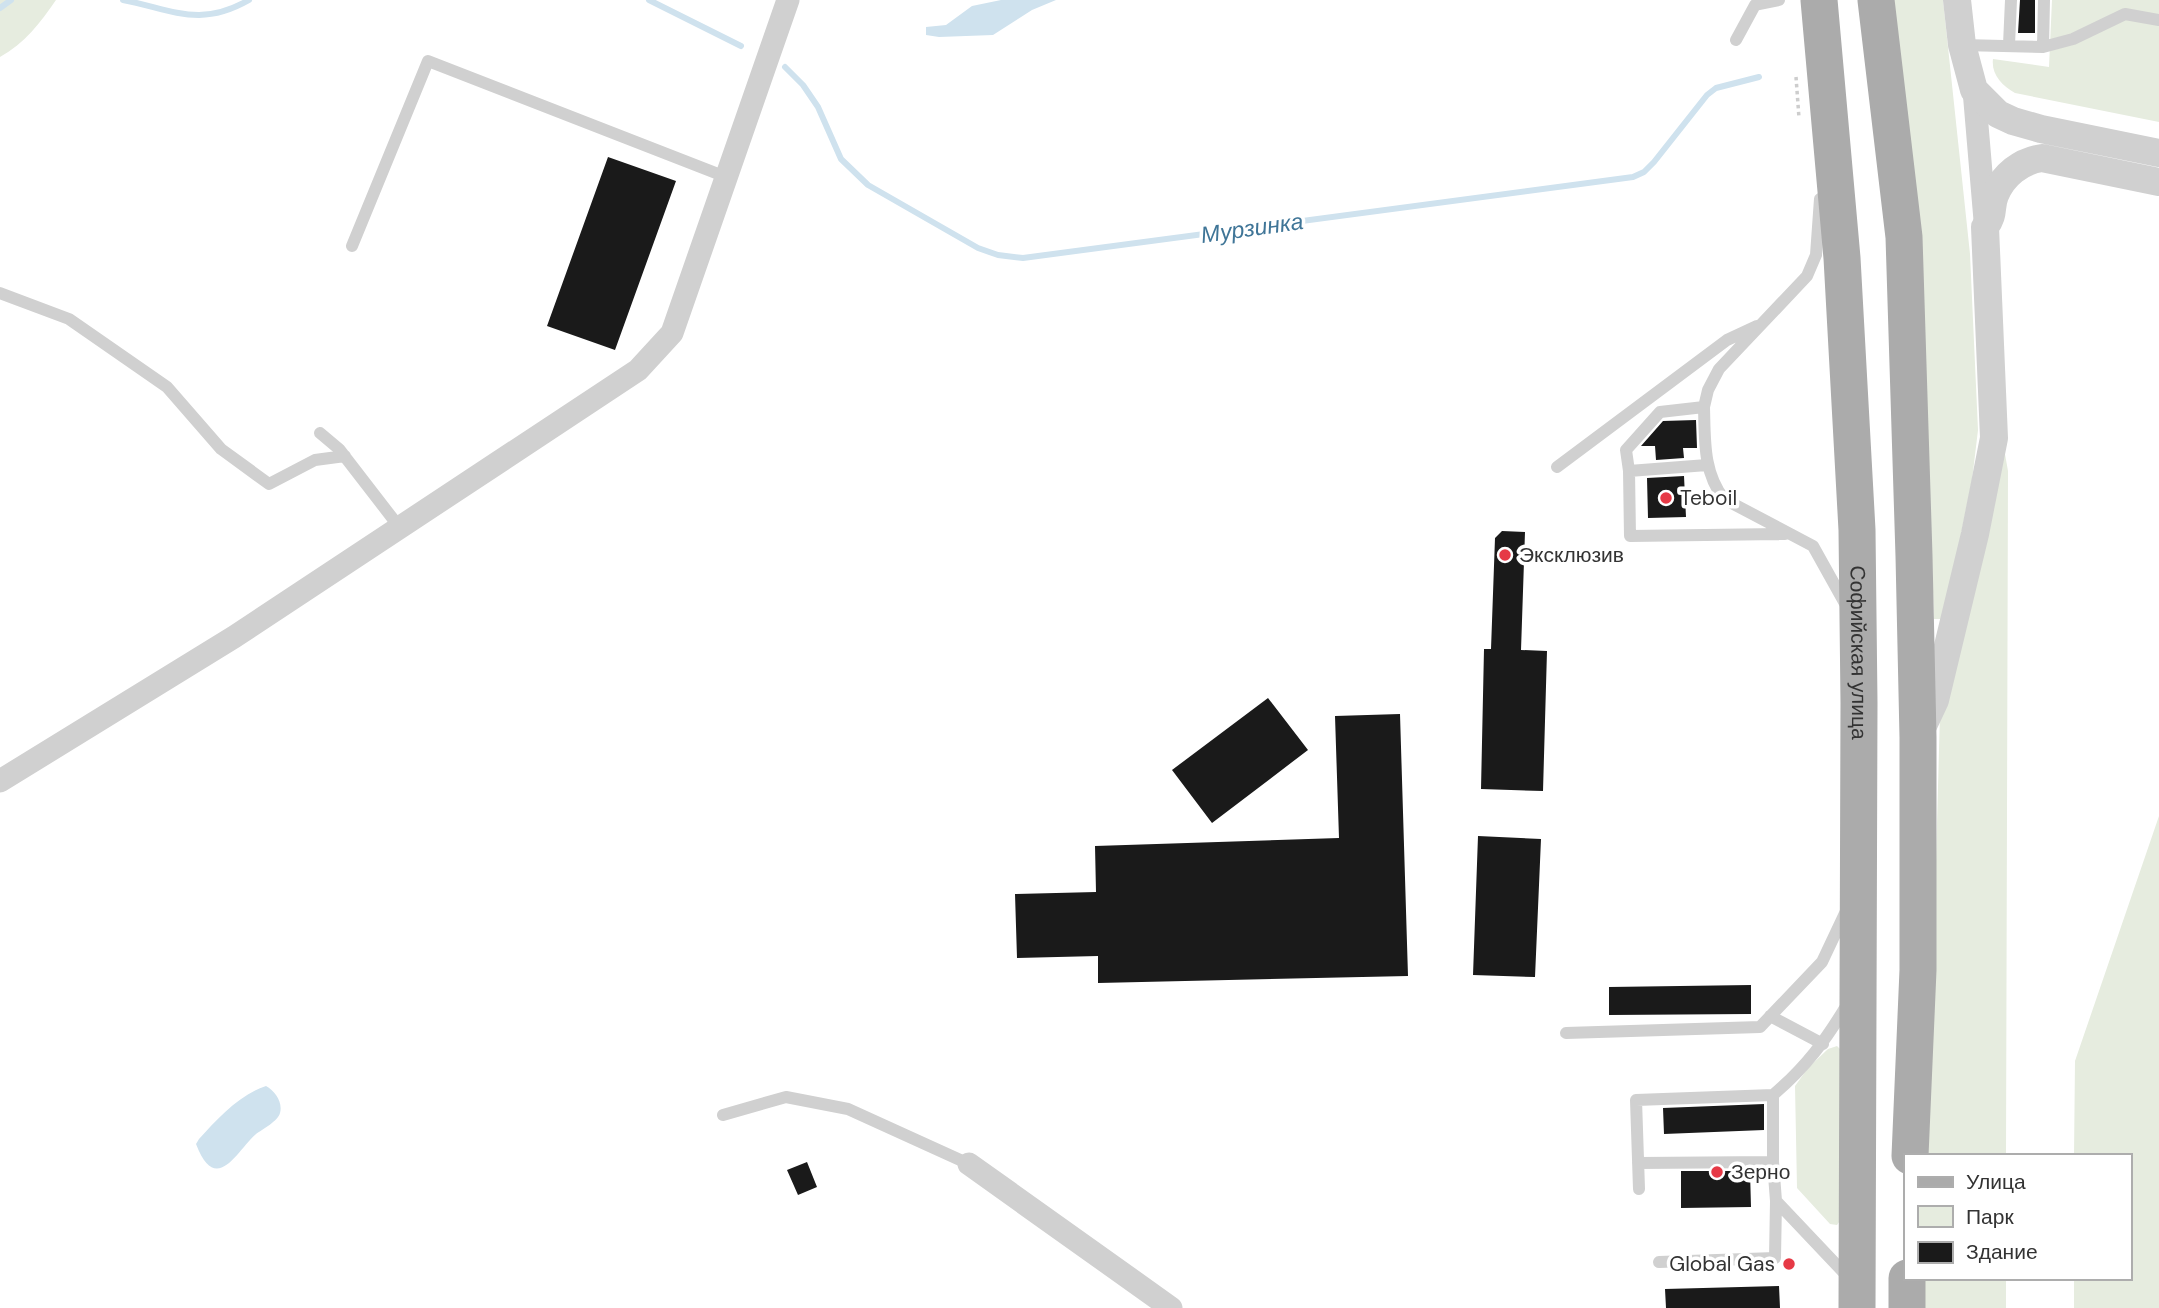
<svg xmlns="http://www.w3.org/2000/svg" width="2159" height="1308" font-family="'DM Sans',sans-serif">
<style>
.green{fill:#e6ecdf}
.water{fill:#cfe2ee}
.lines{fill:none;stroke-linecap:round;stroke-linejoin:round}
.stream{stroke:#cfe2ee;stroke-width:6}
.building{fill:#1a1a1a}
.path{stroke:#cdcdcd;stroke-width:3.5;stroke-dasharray:3.5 3.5;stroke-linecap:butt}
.service{stroke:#d0d0d0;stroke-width:12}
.minor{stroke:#d0d0d0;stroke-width:23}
.tertiary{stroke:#d0d0d0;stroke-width:28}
.primary{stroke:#ababab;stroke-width:37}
.poi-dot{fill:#e63946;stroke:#fff;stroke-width:2.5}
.labels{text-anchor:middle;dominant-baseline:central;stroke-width:7;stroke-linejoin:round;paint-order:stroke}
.poi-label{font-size:21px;fill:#333;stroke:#fff;text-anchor:start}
.street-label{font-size:21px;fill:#333;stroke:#fff}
.water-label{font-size:23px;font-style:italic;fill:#3f7597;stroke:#fff}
</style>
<rect width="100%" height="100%" fill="#fff"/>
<path class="green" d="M0 0H56C40 23 25 43 0 57Z
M1894 0H1943L1970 254 1978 430 1972 480 1944 619H1934L1921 255Z
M2052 0H2159V122L2015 93C2002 86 1991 74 1993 59L2049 67Z
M2002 437 2008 471 2006 1156H1928L1940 713Z
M2159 816V1308H2074V1278H2129V1156H2074L2075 1061Z
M1837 1046 1841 1050 1844 1215 1837 1225 1830 1224 1797 1188 1795 1086 1808 1068 1828 1049Z
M1925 1278H2006V1308H1925Z"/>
<path class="water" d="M1001 0H1056L1032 10 993 35 939 37 926 35V27L946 25 972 6Z
M266 1086C275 1091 283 1102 280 1113 278 1121 263 1129 256 1134 236 1152 216 1196 196 1144L199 1139C217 1119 240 1094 266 1086Z"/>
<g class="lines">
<path class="stream" d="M123 0C174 10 200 28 249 0
M649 0 741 46
M0 8 11 0
M785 67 803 85 818 107 841 159 868 185 978 248 998 255 1023 258 1633 177 1644 172 1654 162 1707 95 1716 88 1759 77"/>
</g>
<path class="building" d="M2020 0H2035V33H2018Z
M608 157 676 181 615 350 547 326Z
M1696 420 1697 448H1683L1684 458 1656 460 1655 446H1641L1663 421Z
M1684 476 1686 517 1648 518 1647 478Z
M1502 531 1525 532 1521 650 1547 651 1543 791 1481 789 1484 649H1491L1495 538Z
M1268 698 1308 750 1212 823 1172 770Z
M1400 714 1408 976 1098 983V956L1017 958 1015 894 1096 892 1095 846 1339 838 1335 716Z
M1478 836 1541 839 1535 977 1473 975Z
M1751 985V1014L1609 1015V987Z
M1764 1104V1130L1664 1134 1663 1108Z
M807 1162 817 1187 798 1195 787 1170Z
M1681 1171H1750L1751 1207 1681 1208Z
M1779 1286 1780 1308H1666L1665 1289Z"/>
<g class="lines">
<path class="path" d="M1796 77 1799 118"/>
<path class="service" d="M1736 40 1755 5 1779 0
M1962 45 2043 47 2073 39 2125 14 2159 20
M2009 45 2011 0
M2043 47 2044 0
M352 246 428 61 726 177
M0 293 69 319 167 387 221 449 269 484 315 460 345 456
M1704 407 1708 390 1719 369 1807 276 1816 255 1820 199
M320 433 339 449 400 528
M1707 465 1629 471 1626 450 1660 412 1704 407C1705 440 1703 472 1724 499L1813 546 1847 607
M1557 467 1727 340 1757 326
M1629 471 1630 536 1785 534
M1848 1003C1826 1040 1806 1067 1773 1095V1162L1776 1201 1849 1278
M1770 1016 1823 1044
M1566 1033 1760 1027 1822 962 1847 909
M723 1115 786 1097 848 1109 969 1164
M1638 1163 1773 1162
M1639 1189 1636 1100 1773 1095
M1659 1262 1775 1258 1776 1201"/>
<path class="minor" d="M1974 90 1985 220
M0 781 234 637 638 370 672 333 788 0
M969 1164 1171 1308"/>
<path class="tertiary" d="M1957 0 1962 45 1974 90 1998 114 2013 121 2041 129 2159 153
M1920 732 1935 700 1975 534 1994 438 1985 227C1995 214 1990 207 1995 195 2003 175 2021 161 2042 158L2159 182"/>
<g class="primary">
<path id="s1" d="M1819 0 1842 258 1857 530 1859 703 1857 1308"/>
<path d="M1876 0 1904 237 1914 556 1918 737V970L1910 1156"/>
<path d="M1907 1308V1278"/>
</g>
</g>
<g class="poi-dot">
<circle cx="1666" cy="498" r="7"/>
<circle cx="1505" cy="555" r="7"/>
<circle cx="1717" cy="1172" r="7"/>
<circle cx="1789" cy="1264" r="7"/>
</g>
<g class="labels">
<g class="poi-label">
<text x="1680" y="498">Teboil</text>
<text x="1519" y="555">Эксклюзив</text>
<text x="1731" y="1172">Зерно</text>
<text x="1775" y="1264" text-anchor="end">Global Gas</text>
</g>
<g class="street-label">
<text stroke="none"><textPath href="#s1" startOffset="654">Софийская улица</textPath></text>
</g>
<g class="water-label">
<text transform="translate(1252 228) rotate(-8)">Мурзинка</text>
</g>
</g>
<rect x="1904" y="1154" width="228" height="126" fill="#ffffff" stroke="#adadad" stroke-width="2"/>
<rect x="1918" y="1177" width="35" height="10" fill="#ababab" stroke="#adadad" stroke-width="2"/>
<text x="1966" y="1189" font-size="21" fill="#333333">Улица</text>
<rect x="1918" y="1206" width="35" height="21" fill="#e6ecdf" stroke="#adadad" stroke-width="2"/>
<text x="1966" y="1224" font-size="21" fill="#333333">Парк</text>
<rect x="1918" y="1242" width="35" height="21" fill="#1a1a1a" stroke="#adadad" stroke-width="2"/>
<text x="1966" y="1259" font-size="21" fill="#333333">Здание</text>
</svg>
